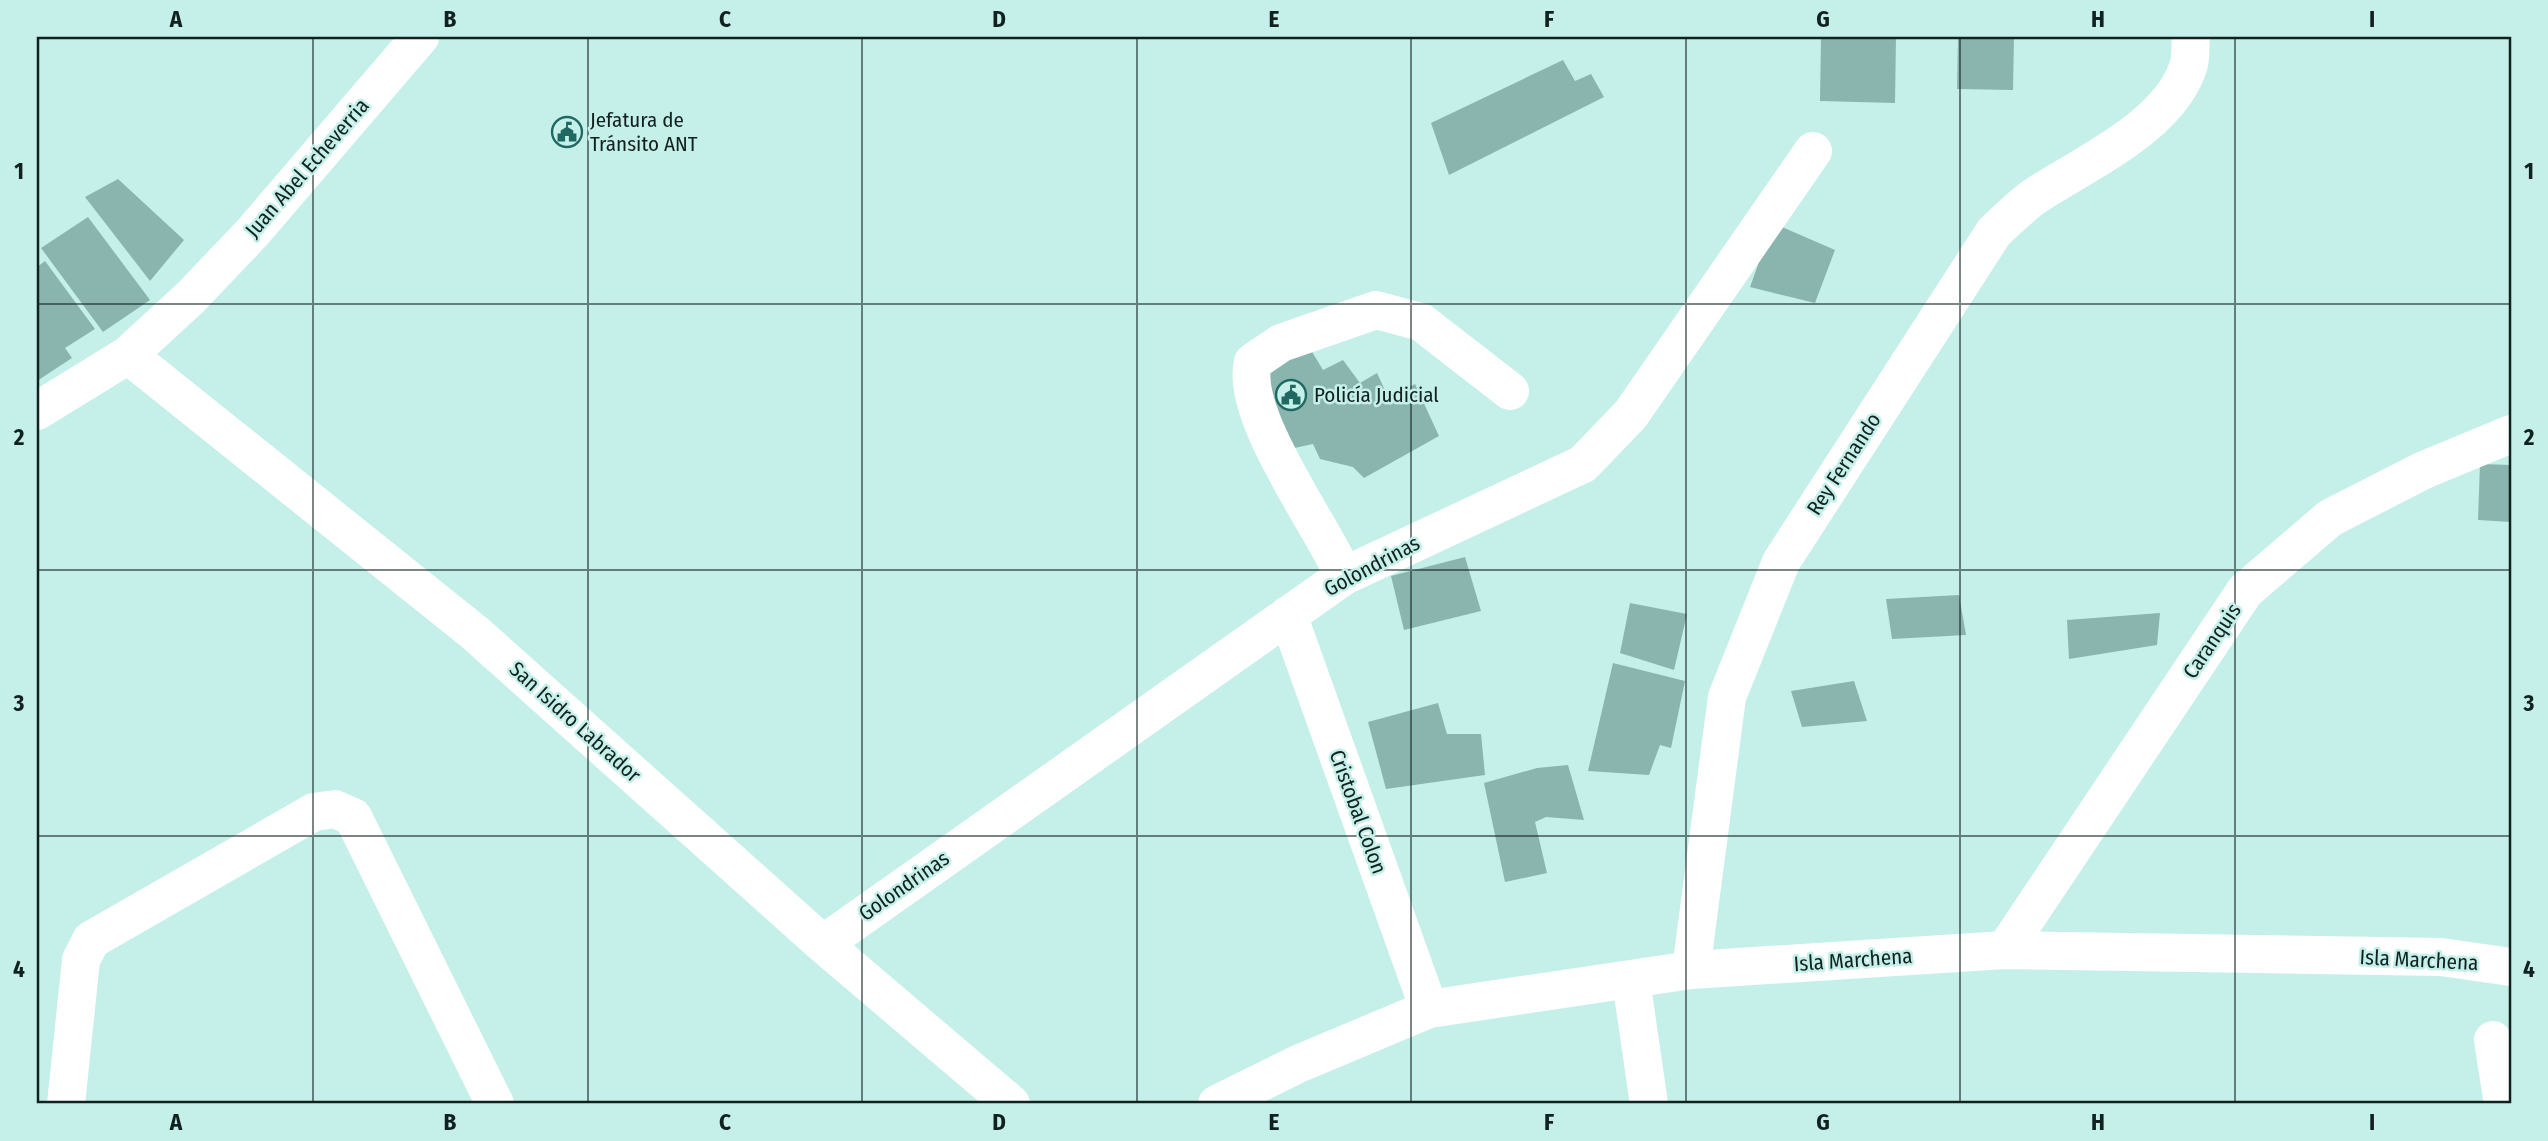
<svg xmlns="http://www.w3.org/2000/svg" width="2548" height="1141" font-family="'Fira Sans Condensed',sans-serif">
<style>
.building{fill:#8ab4ae}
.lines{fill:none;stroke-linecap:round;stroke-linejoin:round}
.minor{stroke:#fff;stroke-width:38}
.grid{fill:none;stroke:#11211f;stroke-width:2;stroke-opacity:0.55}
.labels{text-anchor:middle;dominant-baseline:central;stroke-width:5;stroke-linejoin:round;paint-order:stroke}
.poi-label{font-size:21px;fill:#11211f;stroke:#c5f0ea;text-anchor:start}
.street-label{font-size:21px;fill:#11211f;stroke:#c5f0ea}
.neatline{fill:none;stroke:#11211f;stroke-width:2.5}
.grid-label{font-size:23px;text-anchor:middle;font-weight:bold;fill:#11211f}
</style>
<rect width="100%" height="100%" fill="#c5f0ea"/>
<path class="building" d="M1821 37H1896L1895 103 1820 101Z
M1958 37H2014L2013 90 1957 89Z
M1563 60 1575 81 1591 74 1604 97 1449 175 1431 123Z
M118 179 184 240 150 281 85 197Z
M88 217 150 300 103 332 41 248Z
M1773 223 1835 250 1815 303 1750 287Z
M45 261 95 329 65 348 72 358 37 381V267Z
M1308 345 1323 370 1343 360 1360 383 1377 373 1389 399 1415 384 1439 436 1364 478 1353 467 1320 459 1313 444 1285 450 1253 366Z
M2480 464 2511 465V522L2478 520Z
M1465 557 1481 611 1404 630 1391 576Z
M1959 595 1966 635 1892 639 1886 599Z
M1630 603 1687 614 1674 670 1620 653Z
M2160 613 2157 645 2069 659 2067 620Z
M1613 663 1685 681 1671 748 1660 745 1649 775 1588 771Z
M1854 681 1867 721 1802 727 1791 691Z
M1438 703 1447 734H1481L1485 775 1386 789 1368 722Z
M1568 765 1584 820 1546 817 1535 822 1547 873 1505 882 1484 783 1537 768Z"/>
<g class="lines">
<path class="minor" d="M128 355 475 633 823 944 1011 1104
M37 411 128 355 191 297 252 233 420 37
M1344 576C1322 526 1239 414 1253 362L1281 343 1376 310 1421 322 1510 391
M1288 615 1429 1009
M823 944 1344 576 1583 464 1631 414 1813 151
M2005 950 2245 591 2330 518 2424 470 2511 434
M1691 970 1727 697 1781 562 1994 232C2007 220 2021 206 2035 196 2085 163 2171 126 2189 64 2191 56 2190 45 2191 37
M1631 980 1649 1104
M2493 1040 2503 1104
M66 1104 81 960 91 940 314 812 335 809 353 817 495 1104
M1217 1104 1298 1064 1429 1009 1691 970 2005 950 2441 957 2511 967"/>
</g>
<path class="grid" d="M313 37V1104M588 37V1104M862 37V1104M1137 37V1104M1411 37V1104M1686 37V1104M1960 37V1104M2235 37V1104M37 304H2511M37 570H2511M37 836H2511"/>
<defs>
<g id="civic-ring" transform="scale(1.575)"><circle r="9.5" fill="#c5f0ea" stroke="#1f6962" stroke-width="1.5"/><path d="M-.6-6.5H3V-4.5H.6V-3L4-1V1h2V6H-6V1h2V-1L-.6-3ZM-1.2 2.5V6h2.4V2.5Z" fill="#1f6962"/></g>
</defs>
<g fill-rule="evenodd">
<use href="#civic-ring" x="567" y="132"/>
<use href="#civic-ring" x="1291" y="395"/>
</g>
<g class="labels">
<g class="poi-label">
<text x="590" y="120">Jefatura de<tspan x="590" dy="24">Tránsito ANT</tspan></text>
<text x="1314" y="395">Policía Judicial</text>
</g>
<g class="street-label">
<text transform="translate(307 168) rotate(-49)">Juan Abel Echeverria</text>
<text transform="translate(1844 464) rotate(-57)">Rey Fernando</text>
<text transform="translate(1372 566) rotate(-28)">Golondrinas</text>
<text transform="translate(2212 641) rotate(-56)">Caranquis</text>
<text transform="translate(575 722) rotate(42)">San Isidro Labrador</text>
<text transform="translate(1358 812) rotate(70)">Cristobal Colon</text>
<text transform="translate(904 886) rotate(-35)">Golondrinas</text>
<text transform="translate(1853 960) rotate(-4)">Isla Marchena</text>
<text transform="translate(2419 960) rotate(3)">Isla Marchena</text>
</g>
</g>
<rect width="2548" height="1141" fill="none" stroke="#c5f0ea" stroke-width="77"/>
<rect x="38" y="38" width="2472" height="1064" class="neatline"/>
<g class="grid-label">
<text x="176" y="27">A</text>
<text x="450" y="27">B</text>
<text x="725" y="27">C</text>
<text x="999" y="27">D</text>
<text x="1274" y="27">E</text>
<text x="1549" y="27">F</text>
<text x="1823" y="27">G</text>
<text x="2098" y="27">H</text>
<text x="2372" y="27">I</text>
<text x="19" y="179">1</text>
<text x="2529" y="179">1</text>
<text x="19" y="445">2</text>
<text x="2529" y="445">2</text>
<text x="19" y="711">3</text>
<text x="2529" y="711">3</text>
<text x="19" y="977">4</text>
<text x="2529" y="977">4</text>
<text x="176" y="1130">A</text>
<text x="450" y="1130">B</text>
<text x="725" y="1130">C</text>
<text x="999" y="1130">D</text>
<text x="1274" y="1130">E</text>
<text x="1549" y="1130">F</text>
<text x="1823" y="1130">G</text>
<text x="2098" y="1130">H</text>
<text x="2372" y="1130">I</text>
</g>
</svg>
